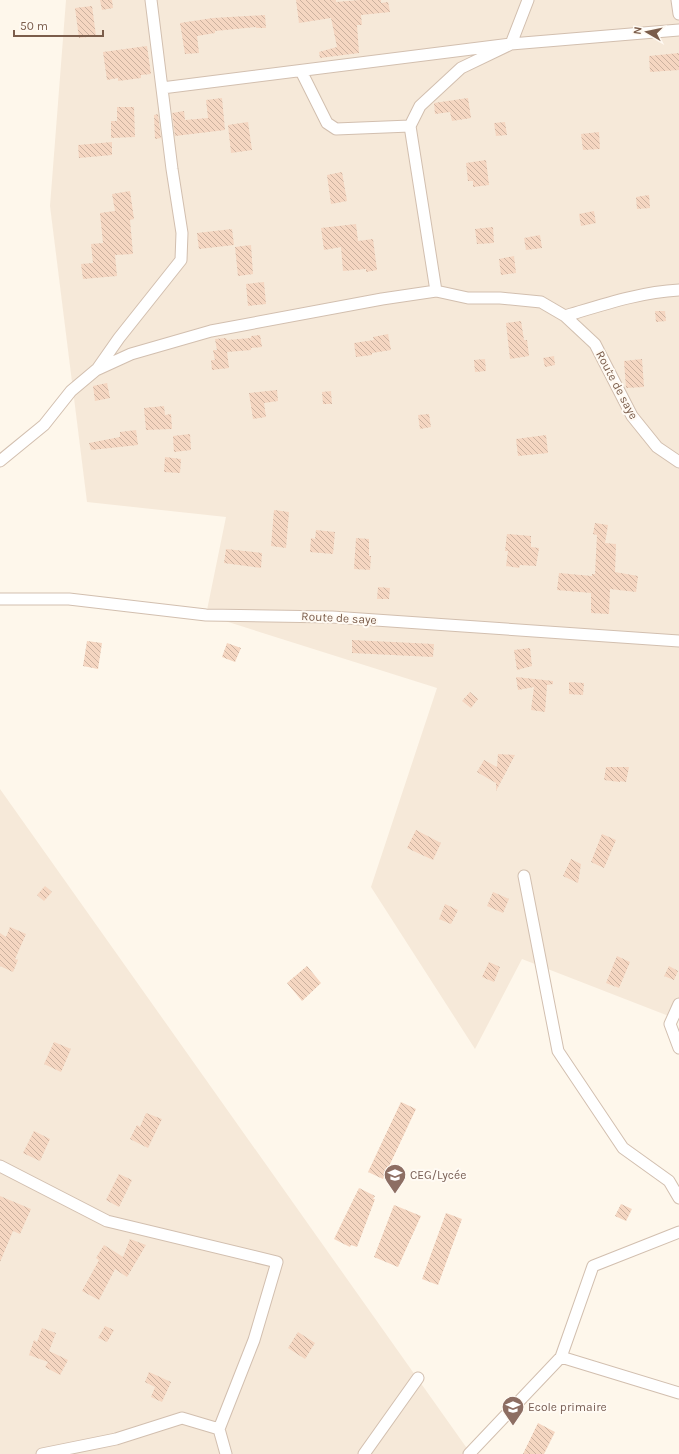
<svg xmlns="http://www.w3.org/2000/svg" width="679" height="1454" font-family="Karla,sans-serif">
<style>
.residential{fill:#f6e9d9}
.building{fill:url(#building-back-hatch)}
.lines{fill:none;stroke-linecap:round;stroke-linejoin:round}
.minor-casing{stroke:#d2bfaf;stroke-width:13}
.minor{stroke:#fff;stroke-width:11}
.labels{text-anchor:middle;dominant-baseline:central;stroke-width:4;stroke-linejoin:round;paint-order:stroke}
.street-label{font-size:12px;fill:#7b5d4b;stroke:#fffaf3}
.education-label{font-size:12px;fill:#785e54;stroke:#fffaf3;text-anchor:start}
</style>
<defs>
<pattern id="building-back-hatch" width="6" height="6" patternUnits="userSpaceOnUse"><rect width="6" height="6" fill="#f5d6c1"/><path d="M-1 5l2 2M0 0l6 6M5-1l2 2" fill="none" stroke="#cbb19f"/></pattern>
</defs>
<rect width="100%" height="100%" fill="#fef7eb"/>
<path class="residential" d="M66 0H679V1020L522 959 475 1049 371 887 437 688 206 615 226 517 87 502 50 206Z
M0 789 471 1454H0Z"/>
<path class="building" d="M100 0H112L113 8 102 10Z
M296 0H336V2L359 0H381V3L388 2 390 12 361 15 362 25H357L359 53 320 58 319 52 337 47 331 18 299 23Z
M92 6 96 36 79 38 75 8Z
M265 15 266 28H256V27L215 31V33L197 36 199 53 185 54 180 23 213 18Z
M147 46 151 74 141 75V78L118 81V78L107 80 103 52Z
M679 53V70L650 72 649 56Z
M222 98 225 130 175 136 172 113 184 111 185 120 208 118 206 100Z
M468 98 471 118 452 121 450 112 435 114 434 103Z
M117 107H134L135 137 111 138V121H117Z
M158 114 161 138 155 139 154 115Z
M248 122 252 150 231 153 228 125Z
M505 122 507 135 496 136 494 123Z
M599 132 600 149 583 150 581 134Z
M112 142V155L79 158 78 145Z
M486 160 489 185 473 187V181H468L466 163Z
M342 172 347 201 331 204 327 175Z
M130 191 134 219 130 220 133 254 115 255 117 276 83 279 81 264 93 263 91 244 103 243 100 213 115 211 112 194Z
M649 195 650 208 637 209 636 197Z
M594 211 596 223 581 226 579 214Z
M356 224 358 241 373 239 377 270 366 272V269L343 271 341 247 324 250 321 228Z
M493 227 494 243 477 244 475 229Z
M232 229 234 245 199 249 197 233Z
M540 235 542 248 526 250 524 238Z
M251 245 253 274 238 276 235 247Z
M514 256 516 273 501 275 499 259Z
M264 282 266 304 248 306 246 284Z
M655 311H665L666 321 656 322Z
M521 321 524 340H527L529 356 510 359 506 323Z
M388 334 391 350 372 353V355L356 357 354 343 374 340 373 337Z
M260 335 262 347 251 348V350L227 352 229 368 212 370 211 360H215L213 350H217L215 339 226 338 227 340 251 338V336Z
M554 356 555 365 545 367 543 358Z
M485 359 486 371 475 372 474 360Z
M642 359 644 387 626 388 624 361Z
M107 383 110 398 95 401 93 386Z
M277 390 278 401 264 403 266 417 253 419 249 393Z
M331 391 332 404H323L322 392Z
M164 406 165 415 171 414 172 429 146 430 144 408Z
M429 414 431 427 420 429 418 415Z
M136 430 138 445 91 450 89 443 120 437V432Z
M190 434 191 450 174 452 173 436Z
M546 435 548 453 518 456 516 439Z
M165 457 181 459 180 473 164 472Z
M274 510 289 512 286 548 271 546Z
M595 523 608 525 605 543 616 544 615 572 638 576 636 592 610 589 609 614 591 613V593L557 590 559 573 592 576V574H595L597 535 593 534Z
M316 530 335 532 333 554 310 552 311 538 315 539Z
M507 534 531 536V547L539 548 536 566 520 565 519 568 506 566 508 551H505Z
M356 538 369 539V556H371L370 570 354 569Z
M226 549 262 553 261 568 224 563Z
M378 587 390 588 389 599H377Z
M352 640 434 644 433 657 352 653Z
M87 641 102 643 98 669 83 666Z
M227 643 241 648 235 662 222 657Z
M530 648 532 666 517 670 514 650Z
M516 677 553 681V684L547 685 545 712 531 710 534 687 518 690Z
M569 682 584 683 583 695 569 694Z
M470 692 478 699 471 708 462 701Z
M498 754 515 755 496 791V783L477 772 484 760 497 767Z
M606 767H629L626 782 620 781V782L604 780Z
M416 830 441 843 433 860 407 848Z
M602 834 616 840 604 868 591 862Z
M571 859 581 864 578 883 563 876Z
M45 886 52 892 44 901 37 895Z
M493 892 509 899 503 913 487 906Z
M445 904 458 910 451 924 439 919Z
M10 927 26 934 15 959 18 960 13 972 0 966V933L6 937Z
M617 956 630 962 619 988 606 983Z
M489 962 500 967 494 982 482 977Z
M307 966 321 983 302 1001 287 983Z
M669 966 678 971 674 980 664 976Z
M54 1042 71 1049 61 1072 44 1064Z
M401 1102 416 1109 383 1179 368 1172Z
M146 1113 162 1119 148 1148 130 1139 137 1125 140 1127Z
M34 1131 50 1139 40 1161 23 1153Z
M119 1174 132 1180 119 1207 106 1200Z
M359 1188 375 1196 373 1199H375L357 1247 351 1245 350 1247 334 1239Z
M0 1196 31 1209 20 1234 13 1231 0 1262Z
M621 1204 632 1209 626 1221 615 1216Z
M394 1205 421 1216 398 1267 374 1257Z
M446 1213 462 1219 438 1285 422 1279Z
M130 1239 146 1245 127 1277 115 1269 99 1300 82 1291 99 1260 96 1258 104 1245 123 1257Z
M105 1326 114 1330 107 1342 98 1338Z
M42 1328 56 1333 49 1351 68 1360 60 1375 45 1367 48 1362 29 1355 34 1340 37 1342Z
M298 1332 315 1343 305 1359 288 1348Z
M149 1372 171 1382 162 1402 151 1397 155 1387 145 1382Z
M538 1423 555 1432 544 1454H523Z"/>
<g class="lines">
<g class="minor-casing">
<path id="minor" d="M677 0 679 14
M301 71 327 123 336 129 410 126
M162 88 511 44 528 0
M436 291 410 126 420 106 461 68 511 44 679 30
M565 316C602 305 640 292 679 290
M98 368 119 338 181 260 182 233 172 169 151 0
M0 461 44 425 71 391 96 370 131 354 211 331 382 299 436 291 468 298H500L541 302 565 316 595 344 632 416 657 447 679 462
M0 599H69L206 615 332 617 679 641
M524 876 558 1051 623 1148 669 1181 679 1198
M679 1004 670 1024 679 1048
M0 1166 107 1221 277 1262 254 1340 219 1429 226 1454
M561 1357 679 1393
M42 1454 116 1439 182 1418 219 1429
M364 1454 418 1378
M469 1454 561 1357 593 1266 679 1232"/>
</g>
<use href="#minor" class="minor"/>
</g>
<defs>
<g id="school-pin" transform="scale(1.15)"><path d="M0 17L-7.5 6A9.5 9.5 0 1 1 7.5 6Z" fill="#8d6e63" stroke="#fffaf3"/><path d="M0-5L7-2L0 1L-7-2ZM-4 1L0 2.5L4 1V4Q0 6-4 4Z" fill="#fff"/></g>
</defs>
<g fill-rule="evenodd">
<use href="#school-pin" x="395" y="1175"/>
<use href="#school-pin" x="513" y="1407"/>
</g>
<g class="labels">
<g class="street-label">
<text transform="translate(617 385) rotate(62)">Route de saye</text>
<text transform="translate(339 618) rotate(3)">Route de saye</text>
</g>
<g class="education-label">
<text x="410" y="1175">CEG/Lycée</text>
<text x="528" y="1407">Ecole primaire</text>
</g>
</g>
<g transform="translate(647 32) rotate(279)" stroke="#fffaf3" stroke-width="3" paint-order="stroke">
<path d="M0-3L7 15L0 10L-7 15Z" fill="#7b5d4b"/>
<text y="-6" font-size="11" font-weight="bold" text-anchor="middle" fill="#7b5d4b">N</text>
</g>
<path d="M14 30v6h89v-6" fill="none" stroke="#7b5d4b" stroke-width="2"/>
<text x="20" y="30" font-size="12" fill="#7b5d4b" stroke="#fffaf3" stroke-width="3" paint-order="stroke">50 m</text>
</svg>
